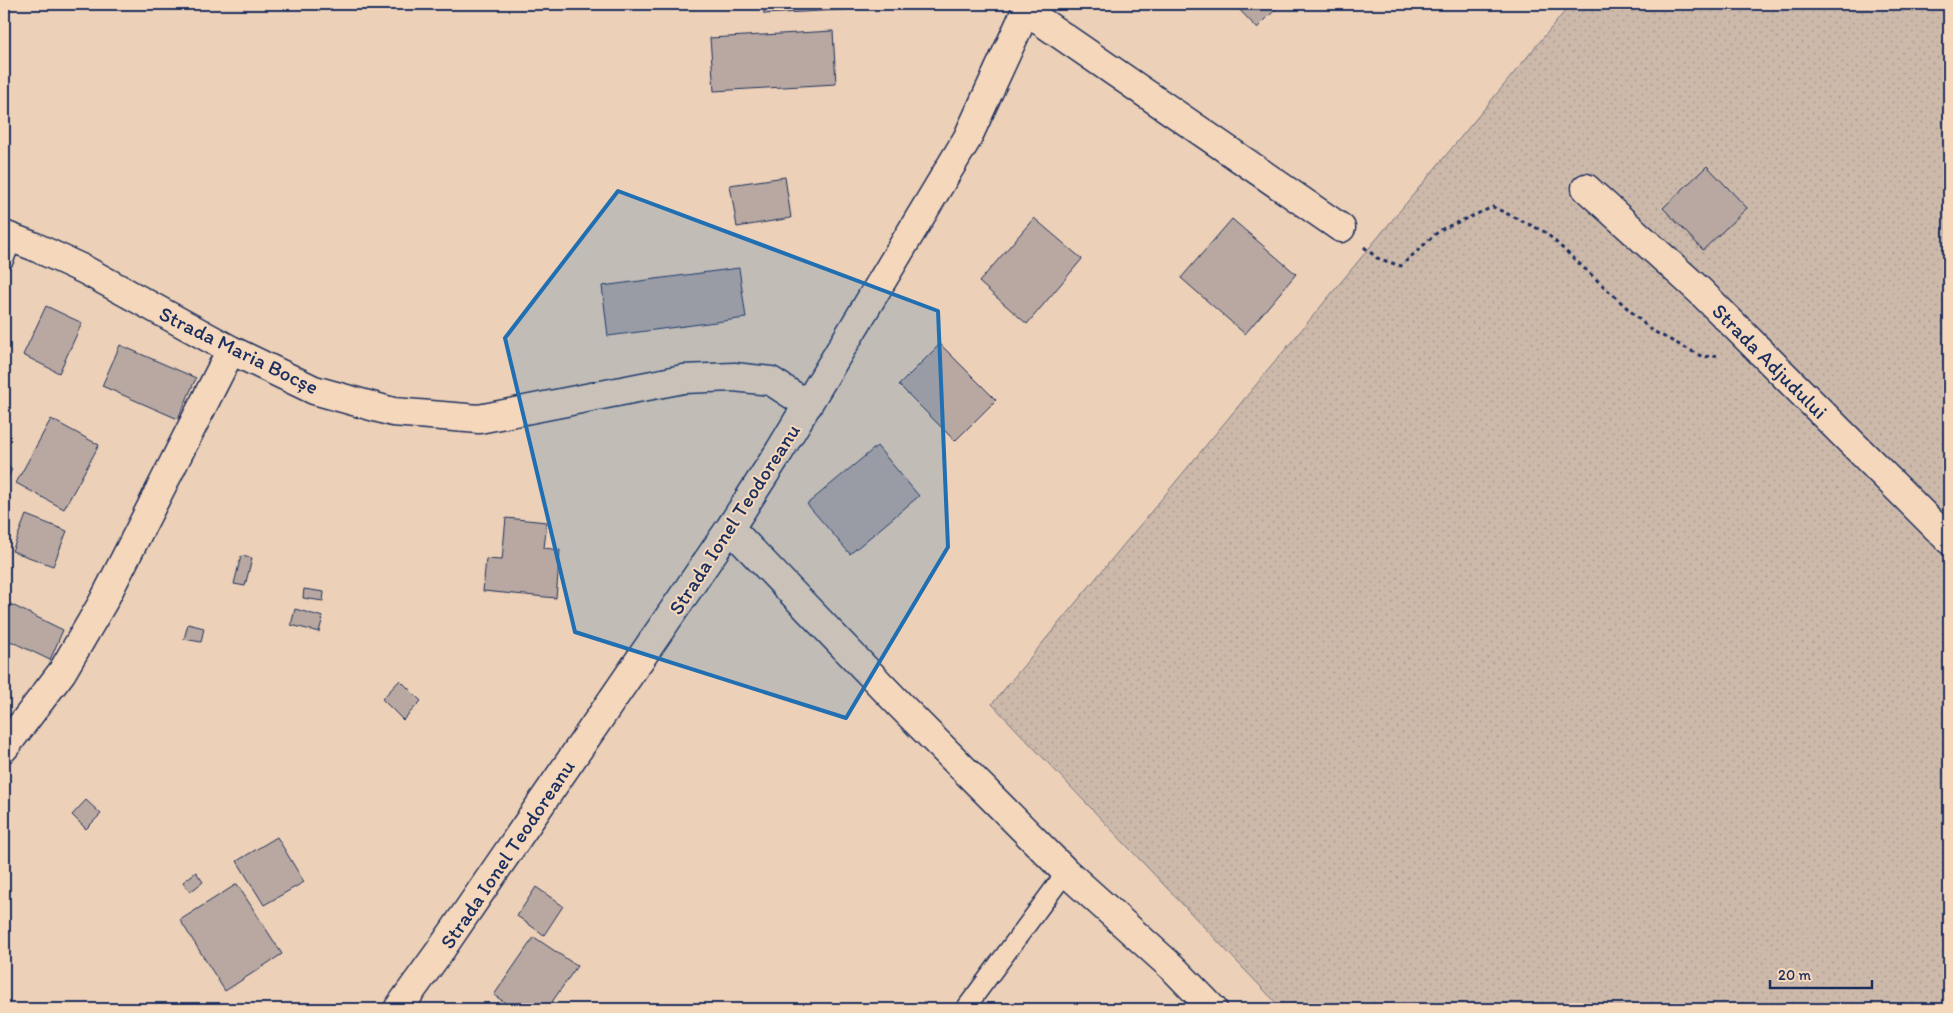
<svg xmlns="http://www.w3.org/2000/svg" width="1953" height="1013" font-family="Itim,sans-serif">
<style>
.grass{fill:url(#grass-dots);stroke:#747484}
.building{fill:#b8a8a1;stroke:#1b2f5e}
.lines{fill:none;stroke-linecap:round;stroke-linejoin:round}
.lane-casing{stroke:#1b2f5e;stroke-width:21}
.street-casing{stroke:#1b2f5e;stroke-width:31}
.path{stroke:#1b2f5e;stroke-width:3;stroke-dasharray:4 4;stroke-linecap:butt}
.lane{stroke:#f5d7bb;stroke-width:18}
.street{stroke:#f5d7bb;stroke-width:28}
.marked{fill:#1f6fb2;fill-opacity:0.2;stroke:#1f6fb2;stroke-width:4;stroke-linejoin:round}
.labels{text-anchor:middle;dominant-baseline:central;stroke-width:4;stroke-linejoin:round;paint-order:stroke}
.street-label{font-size:21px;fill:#1b2f5e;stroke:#f5d7bb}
</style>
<defs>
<pattern id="grass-dots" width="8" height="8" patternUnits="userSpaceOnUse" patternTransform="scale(1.25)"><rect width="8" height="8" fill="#cdb9aa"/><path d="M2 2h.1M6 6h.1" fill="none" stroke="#af9f95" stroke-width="1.8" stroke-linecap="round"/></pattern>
</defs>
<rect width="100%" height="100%" fill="#ecd0b7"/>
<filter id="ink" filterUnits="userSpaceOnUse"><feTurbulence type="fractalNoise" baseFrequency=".02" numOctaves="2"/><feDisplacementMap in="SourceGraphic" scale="10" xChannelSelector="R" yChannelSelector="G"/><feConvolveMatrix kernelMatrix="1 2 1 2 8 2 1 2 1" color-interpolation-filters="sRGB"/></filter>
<g filter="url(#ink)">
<path class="grass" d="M1571 4H1949V1009H1282L992 704Z"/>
<path class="building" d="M763 4H897V7L764 14Z
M1234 4H1281L1257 28Z
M833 31 836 84 714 91 710 38Z
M1707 166 1747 208 1703 250 1663 208Z
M785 177 791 218 737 227 730 185Z
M1034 218 1082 259 1027 324 979 282Z
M1232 219 1296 274 1245 334 1181 278Z
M739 268 746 318 608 336 602 286Z
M46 306 82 323 59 373 23 355Z
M940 344 996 400 955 441 899 385Z
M120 345 196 378 178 419 102 386Z
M51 419 99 445 64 509 16 483Z
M877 446 919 496 850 554 807 504Z
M4 465 12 469 4 486Z
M26 515 67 531 53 566 12 551Z
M506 518 547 522 544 548 560 550 556 598 483 591 486 559 502 560Z
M241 556 252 558 245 586 234 584Z
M304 589 324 592 323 601 303 598Z
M4 601 63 630 50 660 4 638Z
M295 609 323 617 319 632 291 625Z
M188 624 204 628 201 642 184 639Z
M400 680 421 701 403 720 382 699Z
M86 800 101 814 86 829 72 815Z
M277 837 304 882 264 905 237 861Z
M196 872 203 882 190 892 183 882Z
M237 884 282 954 225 991 180 920Z
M536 887 563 906 544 935 517 916Z
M534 937 577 966 547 1009H514L494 995Z"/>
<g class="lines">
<g class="lane-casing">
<path id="lane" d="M4 260 13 238
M965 1009 1066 872"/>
</g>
<g class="street-casing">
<path id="street" d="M1026 11 1341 228
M1586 188 1700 291 1949 540
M4 235 33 246 85 270 231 350 314 390 393 412 479 419 683 379 734 377 771 381 808 405
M730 528 901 706 1066 872 1174 969 1213 1009
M4 748 62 672 103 602 231 350
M398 1009 442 948 730 528 779 452 967 139 1029 4"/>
</g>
<path class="path" d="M1364 247 1377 258 1401 266 1440 230 1493 207 1545 232 1651 330 1703 357 1718 355"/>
<use href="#lane" class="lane"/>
<use href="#street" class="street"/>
</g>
</g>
<path class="marked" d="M618 191 938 311 948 547 846 718 575 632 505 338Z"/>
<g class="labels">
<g class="street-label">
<text transform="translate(239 350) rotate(26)">Strada Maria Bocșe</text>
<text transform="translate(1770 361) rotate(45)">Strada Adjudului</text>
<text transform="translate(734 519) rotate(-57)">Strada Ionel Teodoreanu</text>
<text transform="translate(507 854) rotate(-56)">Strada Ionel Teodoreanu</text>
</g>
</g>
<rect width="1953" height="1013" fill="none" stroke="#f5d7bb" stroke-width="20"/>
<rect x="10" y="10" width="1933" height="993" fill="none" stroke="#1b2f5e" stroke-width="2" filter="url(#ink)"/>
<path d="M1770 980v8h102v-8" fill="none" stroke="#1b2f5e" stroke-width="2.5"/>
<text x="1778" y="980" font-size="15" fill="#1b2f5e" stroke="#f5d7bb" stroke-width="4" paint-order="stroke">20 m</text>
</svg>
